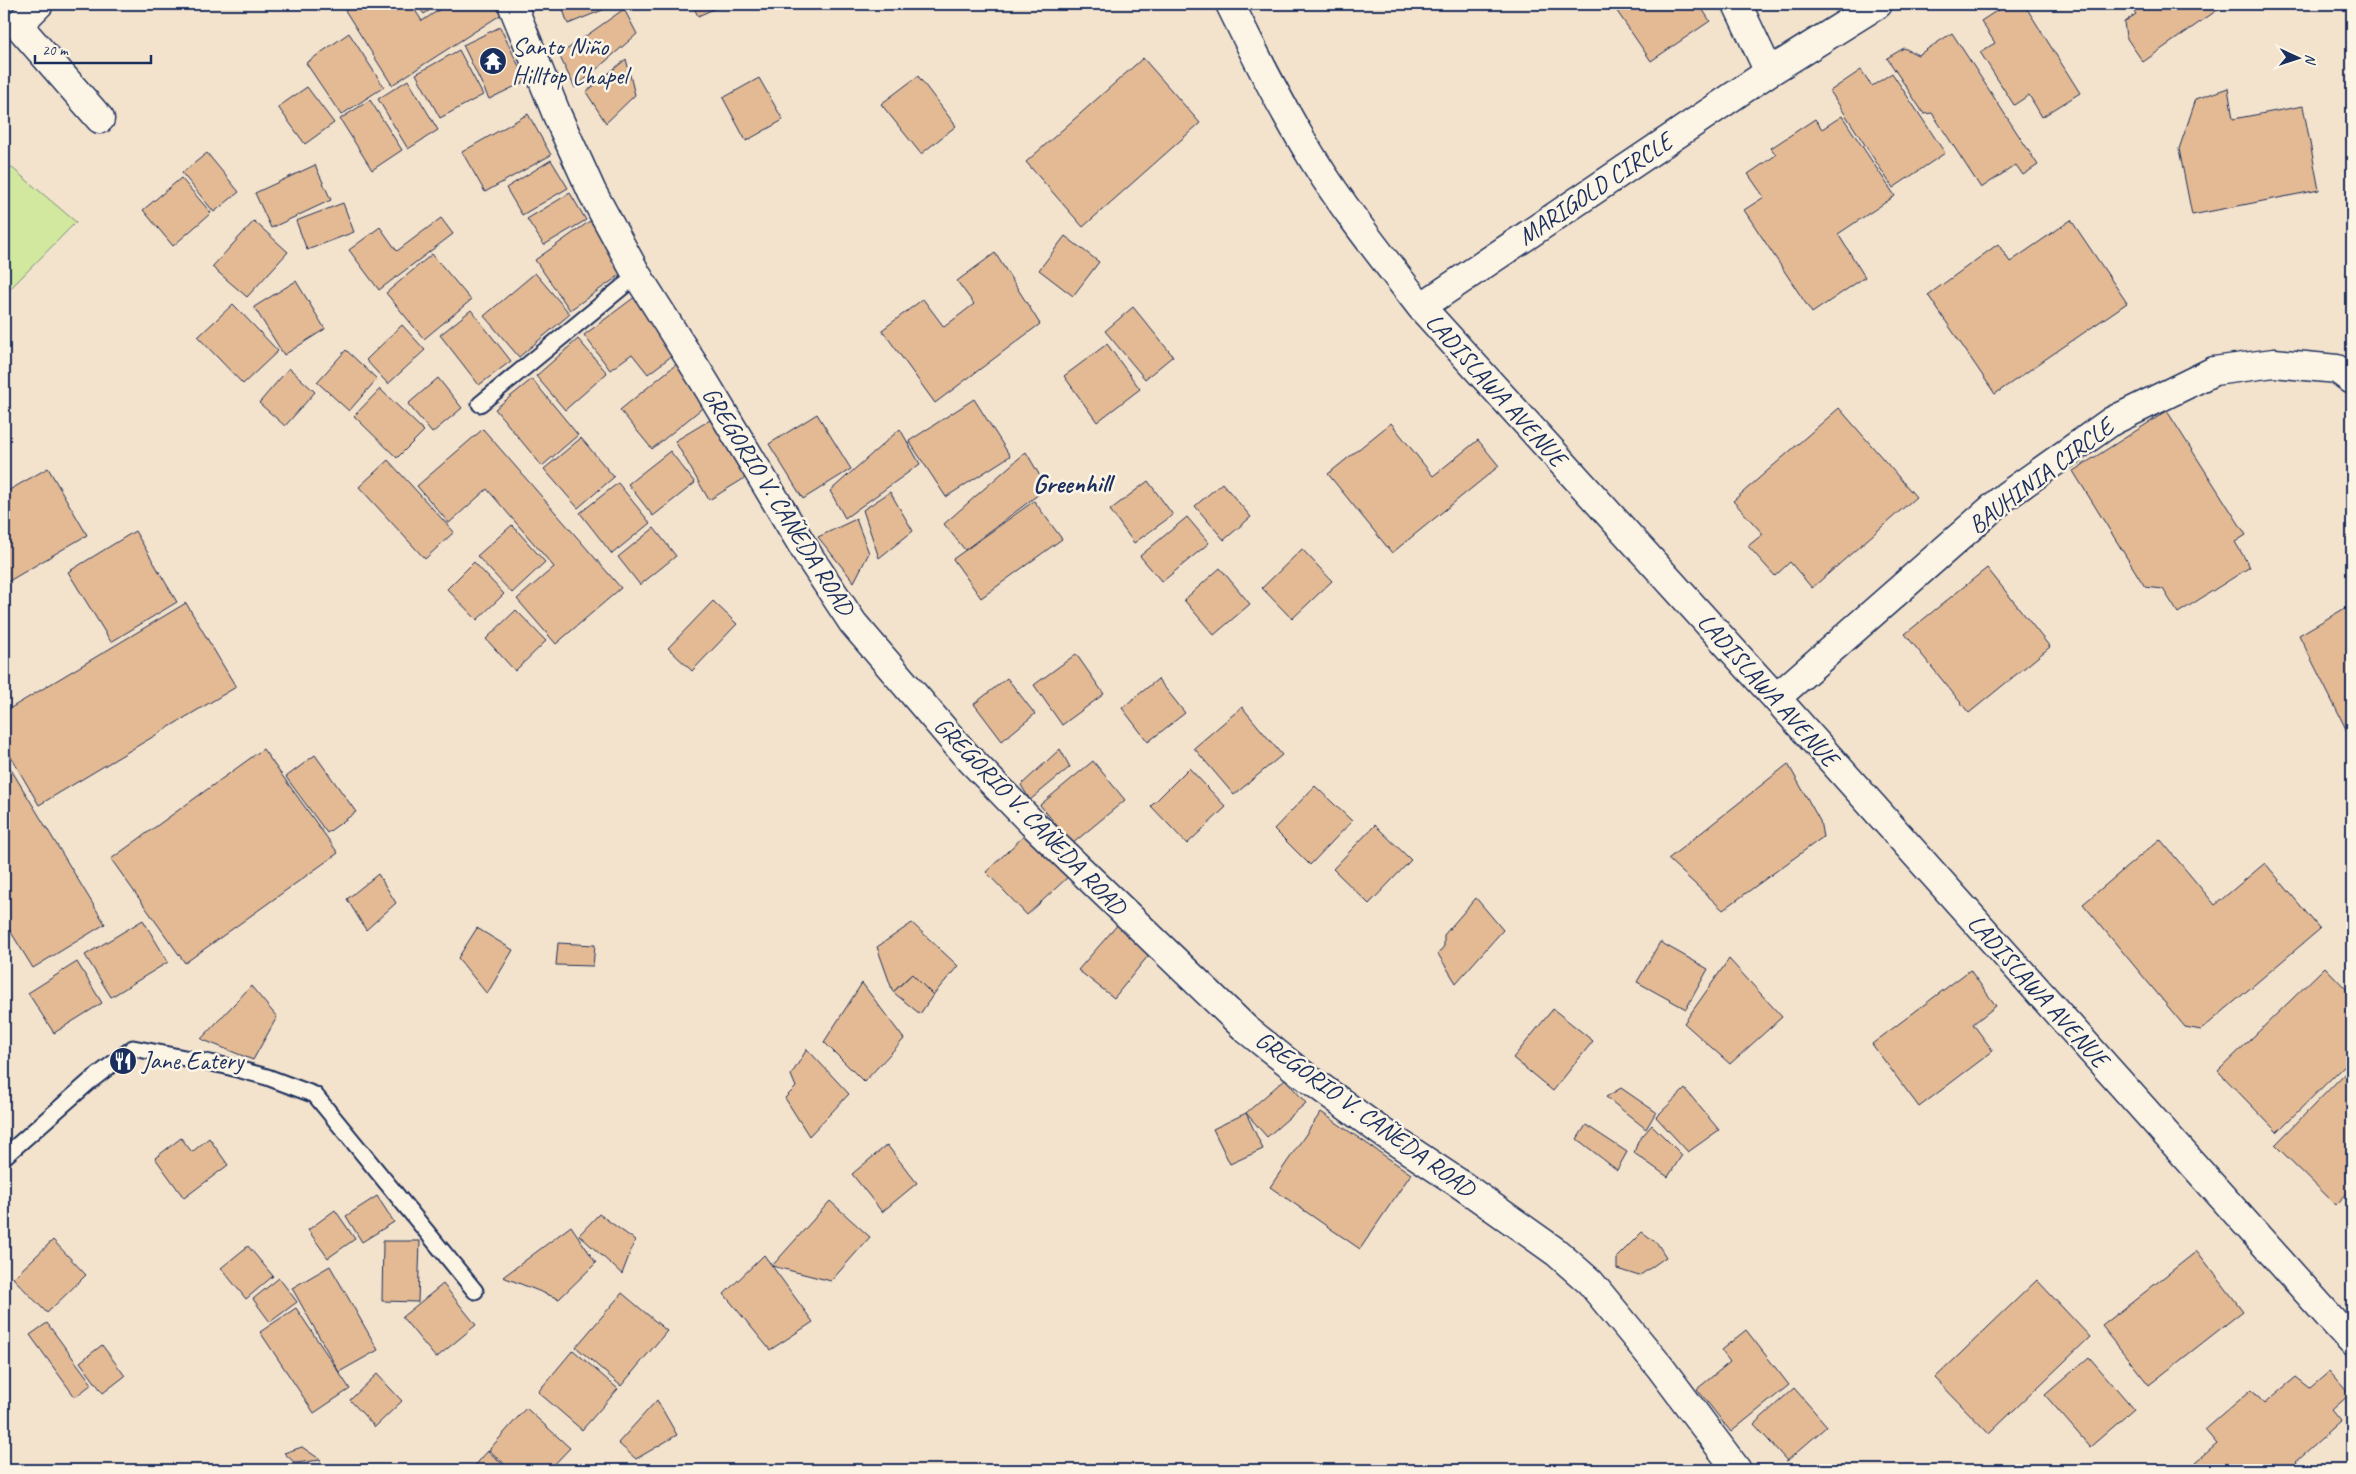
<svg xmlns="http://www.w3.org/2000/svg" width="2356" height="1474" font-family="Caveat,sans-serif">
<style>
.green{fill:#d1e89e;stroke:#768c7e}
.building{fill:#e3ba93;stroke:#1b2f5e}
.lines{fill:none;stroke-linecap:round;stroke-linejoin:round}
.lane-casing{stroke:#1b2f5e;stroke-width:19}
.street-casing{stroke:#1b2f5e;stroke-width:31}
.lane{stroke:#fcf5e5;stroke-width:15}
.street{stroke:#fcf5e5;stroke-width:28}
.labels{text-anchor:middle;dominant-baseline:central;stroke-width:5;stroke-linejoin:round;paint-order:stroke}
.poi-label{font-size:25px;fill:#1b2f5e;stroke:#fcf5e5;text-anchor:start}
.street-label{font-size:25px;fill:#1b2f5e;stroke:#fcf5e5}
.neighbourhood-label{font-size:26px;font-weight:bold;fill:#1b2f5e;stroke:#fcf5e5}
</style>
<rect width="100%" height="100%" fill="#f4e3cc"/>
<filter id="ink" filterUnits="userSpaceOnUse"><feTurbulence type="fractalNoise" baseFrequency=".02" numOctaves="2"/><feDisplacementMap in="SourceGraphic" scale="10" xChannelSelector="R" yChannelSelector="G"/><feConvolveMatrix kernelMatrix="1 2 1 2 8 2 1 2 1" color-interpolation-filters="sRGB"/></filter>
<g filter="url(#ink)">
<path class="green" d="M4 161 76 222 4 295Z"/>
<path class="building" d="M341 4H411L422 21 448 4H499L505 12 392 85Z
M416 4H439L424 14Z
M561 4H610V7L568 24Z
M692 4H725L698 16Z
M1612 4H1699L1710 21 1651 61Z
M2007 4H2024L2080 93 2042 117 2029 95 2014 105 1980 52 1995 43 1981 21Z
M2129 4H2226L2143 62 2126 37 2124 22 2136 14Z
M624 9 637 34 575 88 559 55Z
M500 27 526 81 489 99 463 45Z
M349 33 384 87 341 115 306 63Z
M1952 33 2038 165 2023 175 2016 165 1981 188 1932 113 1924 114 1887 58 1904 48 1918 55Z
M459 50 483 95 440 118 416 74Z
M1143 58 1200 123 1083 227 1026 162Z
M626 59 635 95 606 123 586 92Z
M1861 70 1872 86 1892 73 1945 153 1893 188 1830 91Z
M918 76 956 126 921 154 881 104Z
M759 78 783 120 746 141 723 98Z
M408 80 438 130 408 149 378 99Z
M307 87 334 123 305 144 278 107Z
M2228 88 2233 119 2303 106 2319 190 2192 215 2179 149 2196 99Z
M370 100 402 150 372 170 340 119Z
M528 114 551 155 485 192 462 152Z
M1842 116 1895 196 1838 234 1865 277 1812 313 1744 210 1764 197 1748 174 1776 155 1771 148 1815 119 1822 129Z
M207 153 239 192 214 212 182 173Z
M551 160 568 188 522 215 506 188Z
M315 165 331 200 271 228 255 193Z
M181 178 211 213 173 246 143 210Z
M570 193 586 220 544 245 527 219Z
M343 203 354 232 307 250 296 221Z
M441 218 453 234 379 290 349 250 380 227 397 251Z
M2071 220 2127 303 1995 394 1928 295 1998 244 2010 262Z
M254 221 288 252 247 297 212 267Z
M590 221 626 271 570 310 535 260Z
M1065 236 1099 262 1073 296 1039 270Z
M995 253 1040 324 935 403 882 330 923 299 944 327 974 304 957 281Z
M432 254 471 300 424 339 386 293Z
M535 273 570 314 519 357 484 316Z
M296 281 325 329 284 355 254 307Z
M636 296 677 352 648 374 632 354 610 370 584 335Z
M233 304 278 351 243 384 198 337Z
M1133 307 1173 356 1145 379 1105 331Z
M471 310 511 361 479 385 440 335Z
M402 325 425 350 388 384 366 360Z
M578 339 607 373 565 410 536 376Z
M1107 344 1140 389 1097 422 1064 376Z
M346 350 377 379 349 411 317 382Z
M679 362 711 401 652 449 620 410Z
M289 368 315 392 285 426 259 403Z
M438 378 462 408 432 433 408 404Z
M532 379 578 435 542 466 495 409Z
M380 389 424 431 397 458 354 416Z
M974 399 1010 456 946 497 909 441Z
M1839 408 1916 497 1812 588 1790 562 1775 576 1748 546 1763 534 1733 501Z
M2167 411 2246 535 2235 542 2250 567 2178 613 2163 589 2145 587 2073 471Z
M817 414 851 469 803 499 769 444Z
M710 420 745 478 709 500 675 441Z
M1391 423 1433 476 1478 440 1499 466 1392 553 1328 474Z
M483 429 621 588 556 644 517 599 554 567 487 489 449 523 417 486Z
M900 429 920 464 845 518 830 491Z
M581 438 614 477 578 508 544 469Z
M670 451 695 483 653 516 628 484Z
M1026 452 1047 488 965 550 944 524Z
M388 460 454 532 425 559 359 487Z
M48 468 87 535 4 584V493Z
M1148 481 1173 515 1134 543 1110 510Z
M618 483 650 523 612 554 580 513Z
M1222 483 1251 517 1224 540 1195 506Z
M890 492 913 531 879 558 863 510Z
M1034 501 1062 539 981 598 953 559Z
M1187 517 1209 543 1162 582 1140 556Z
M856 519 869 553 854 582 818 537Z
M512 525 545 562 512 593 477 556Z
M654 528 676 556 640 585 618 557Z
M135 531 177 602 111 642 68 572Z
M1302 549 1332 581 1292 619 1262 588Z
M474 562 504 594 477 620 447 589Z
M1220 568 1250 604 1214 635 1184 600Z
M1987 568 2050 647 1969 713 1905 634Z
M713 601 737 624 692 671 668 648Z
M186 603 236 687 39 805 4 745V712Z
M2352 604V735L2350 737 2299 635Z
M516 610 546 641 515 671 486 639Z
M1076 654 1104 694 1062 725 1034 685Z
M1007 678 1035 714 1002 741 974 704Z
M1158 679 1185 713 1148 742 1122 708Z
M1242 707 1282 755 1234 795 1194 748Z
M263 749 338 853 185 963 111 859Z
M1060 749 1070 767 1030 800 1021 785Z
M315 755 356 812 327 833 286 777Z
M4 758 105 924 33 968 4 921Z
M1093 761 1125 800 1072 844 1040 805Z
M1788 764 1820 821 1823 837 1723 910 1668 859Z
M1189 768 1226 807 1187 844 1151 806Z
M1315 786 1352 821 1310 865 1274 829Z
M1375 825 1411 860 1369 904 1333 869Z
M1028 832 1069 876 1027 915 986 872Z
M2160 839 2215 905 2265 863 2320 929 2201 1030 2185 1027 2083 904Z
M378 874 396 903 366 930 347 899Z
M1476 898 1503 930 1456 983 1438 954 1444 946V935Z
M143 920 168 962 111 997 85 955Z
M1120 922 1152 951 1114 998 1078 970Z
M912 923 958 966 933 995 912 974 893 992 877 947Z
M477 928 513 950 487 994 458 958Z
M1660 942 1708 969 1686 1009 1637 982Z
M558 943 595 945 593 966 556 965Z
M1729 959 1782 1017 1730 1064 1684 1023Z
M77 962 102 1003 54 1033 28 993Z
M2325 967 2352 995V1058L2277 1132 2218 1071Z
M1970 970 1996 1006 1973 1024 1993 1051 1919 1107 1872 1044Z
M912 974 933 995 920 1014 893 992Z
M862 983 904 1039 864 1082 824 1042Z
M251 986 277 1017 253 1060 201 1039Z
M1553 1009 1593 1041 1553 1091 1513 1058Z
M807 1049 849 1094 809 1136 785 1098 796 1087 791 1075Z
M2352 1066V1188L2336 1205 2275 1145Z
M1285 1079 1306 1103 1267 1137 1246 1113Z
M1621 1088 1656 1112 1646 1129 1606 1097Z
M1685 1089 1719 1130 1688 1152 1656 1117Z
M1321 1112 1411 1174 1360 1249 1270 1187Z
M1246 1113 1263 1149 1230 1164 1213 1129Z
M1586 1125 1627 1152 1617 1170 1577 1139Z
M1652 1125 1682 1155 1668 1177 1634 1153 1638 1141Z
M181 1138 192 1152 209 1138 228 1165 184 1198 155 1158Z
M887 1145 917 1183 882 1212 852 1174Z
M377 1196 394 1222 362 1242 346 1216Z
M830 1201 870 1237 831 1281 772 1266Z
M335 1210 355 1239 328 1258 308 1230Z
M599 1214 635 1240 622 1274 579 1235Z
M571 1226 596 1263 559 1299 503 1277Z
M1642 1232 1657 1243 1666 1257 1639 1276 1617 1269V1257Z
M53 1240 86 1275 47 1313 13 1278Z
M383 1241H420L418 1302 382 1301Z
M248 1246 273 1276 246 1299 221 1268Z
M2197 1251 2243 1311 2149 1385 2102 1326Z
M764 1255 813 1322 770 1350 724 1294Z
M330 1266 378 1350 339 1372 292 1288Z
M279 1278 297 1302 270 1322 253 1299Z
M2037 1280 2090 1337 1989 1434 1935 1378Z
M443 1284 476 1325 436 1358 402 1317Z
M622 1293 667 1331 621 1386 576 1347Z
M296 1308 350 1389 314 1413 260 1332Z
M47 1323 92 1384 75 1397 30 1335Z
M1746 1330 1789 1385 1731 1432 1697 1389 1730 1362 1721 1350Z
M102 1345 125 1376 103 1393 80 1362Z
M573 1350 618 1389 582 1430 538 1392Z
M2089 1357 2134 1409 2090 1447 2045 1395Z
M2330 1371 2350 1394 2332 1410 2341 1421 2296 1461 2304 1470H2203L2196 1462 2217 1444 2205 1430 2252 1389 2264 1404 2296 1377 2310 1388Z
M377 1374 402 1401 375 1427 350 1400Z
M1794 1388 1827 1426 1787 1461 1754 1424Z
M657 1400 677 1435 636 1459 618 1443Z
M526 1408 570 1448 549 1470H511L489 1450Z
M302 1447 321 1460 295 1463 284 1453Z
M488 1451 509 1470H471Z"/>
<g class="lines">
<g class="lane-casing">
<path id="lane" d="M480 404 637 275
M4 1157 89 1082 133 1048 226 1066 267 1077 315 1095 475 1291"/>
</g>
<g class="street-casing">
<path id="street" d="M39 4 18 25 100 119
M512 4 557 115 592 192 637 275 704 381 810 558 853 623 964 753 1032 823 1246 1029 1301 1073 1379 1130 1463 1186 1556 1252 1590 1282 1660 1367 1737 1470
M1230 4C1256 57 1282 109 1313 159 1345 211 1384 259 1421 307L1776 698 2352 1342
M1737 4 1769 72
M1421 307 1769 72 1878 4
M1776 698 2006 496 2112 421 2214 371 2274 363 2337 369 2352 380"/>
</g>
<use href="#lane" class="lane"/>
<use href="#street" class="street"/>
</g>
</g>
<defs>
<g id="temple-disc" transform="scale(1.4375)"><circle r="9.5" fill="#1b2f5e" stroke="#fcf5e5"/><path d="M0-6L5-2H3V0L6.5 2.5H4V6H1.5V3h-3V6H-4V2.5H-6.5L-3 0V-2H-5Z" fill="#fff"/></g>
<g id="restaurant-disc" transform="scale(1.4375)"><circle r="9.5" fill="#1b2f5e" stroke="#fcf5e5"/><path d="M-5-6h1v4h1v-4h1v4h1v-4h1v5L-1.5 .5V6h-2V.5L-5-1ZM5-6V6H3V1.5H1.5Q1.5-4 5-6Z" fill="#fff"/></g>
</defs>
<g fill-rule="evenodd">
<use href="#temple-disc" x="493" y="61"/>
<use href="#restaurant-disc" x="123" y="1061"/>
</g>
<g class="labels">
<g class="poi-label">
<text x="512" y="47">Santo Niño<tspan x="512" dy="29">Hilltop Chapel</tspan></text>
<text x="142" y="1061">Jane Eatery</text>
</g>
<g class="street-label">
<text transform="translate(1595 189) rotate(-34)">MARIGOLD CIRCLE</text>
<text transform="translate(1496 390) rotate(48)">LADISLAWA AVENUE</text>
<text transform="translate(2041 476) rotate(-37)">BAUHINIA CIRCLE</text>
<text transform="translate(778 501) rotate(58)">GREGORIO V. CAÑEDA ROAD</text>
<text transform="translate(1768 690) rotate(48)">LADISLAWA AVENUE</text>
<text transform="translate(1030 816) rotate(46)">GREGORIO V. CAÑEDA ROAD</text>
<text transform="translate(2038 991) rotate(48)">LADISLAWA AVENUE</text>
<text transform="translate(1365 1114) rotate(36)">GREGORIO V. CAÑEDA ROAD</text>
</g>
<g class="neighbourhood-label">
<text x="1072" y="483">Greenhill</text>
</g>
</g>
<rect width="2356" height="1474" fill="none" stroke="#fcf5e5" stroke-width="20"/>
<rect x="10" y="10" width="2336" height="1454" fill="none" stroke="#1b2f5e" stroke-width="2" filter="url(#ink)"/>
<g transform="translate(2298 58) rotate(93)" stroke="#fcf5e5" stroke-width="4" paint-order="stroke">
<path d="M0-4L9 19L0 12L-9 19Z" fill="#1b2f5e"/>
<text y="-8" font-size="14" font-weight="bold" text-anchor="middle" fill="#1b2f5e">N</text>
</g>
<path d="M35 55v8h116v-8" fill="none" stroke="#1b2f5e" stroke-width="2.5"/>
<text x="42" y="55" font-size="15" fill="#1b2f5e" stroke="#fcf5e5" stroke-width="4" paint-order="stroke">20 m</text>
</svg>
